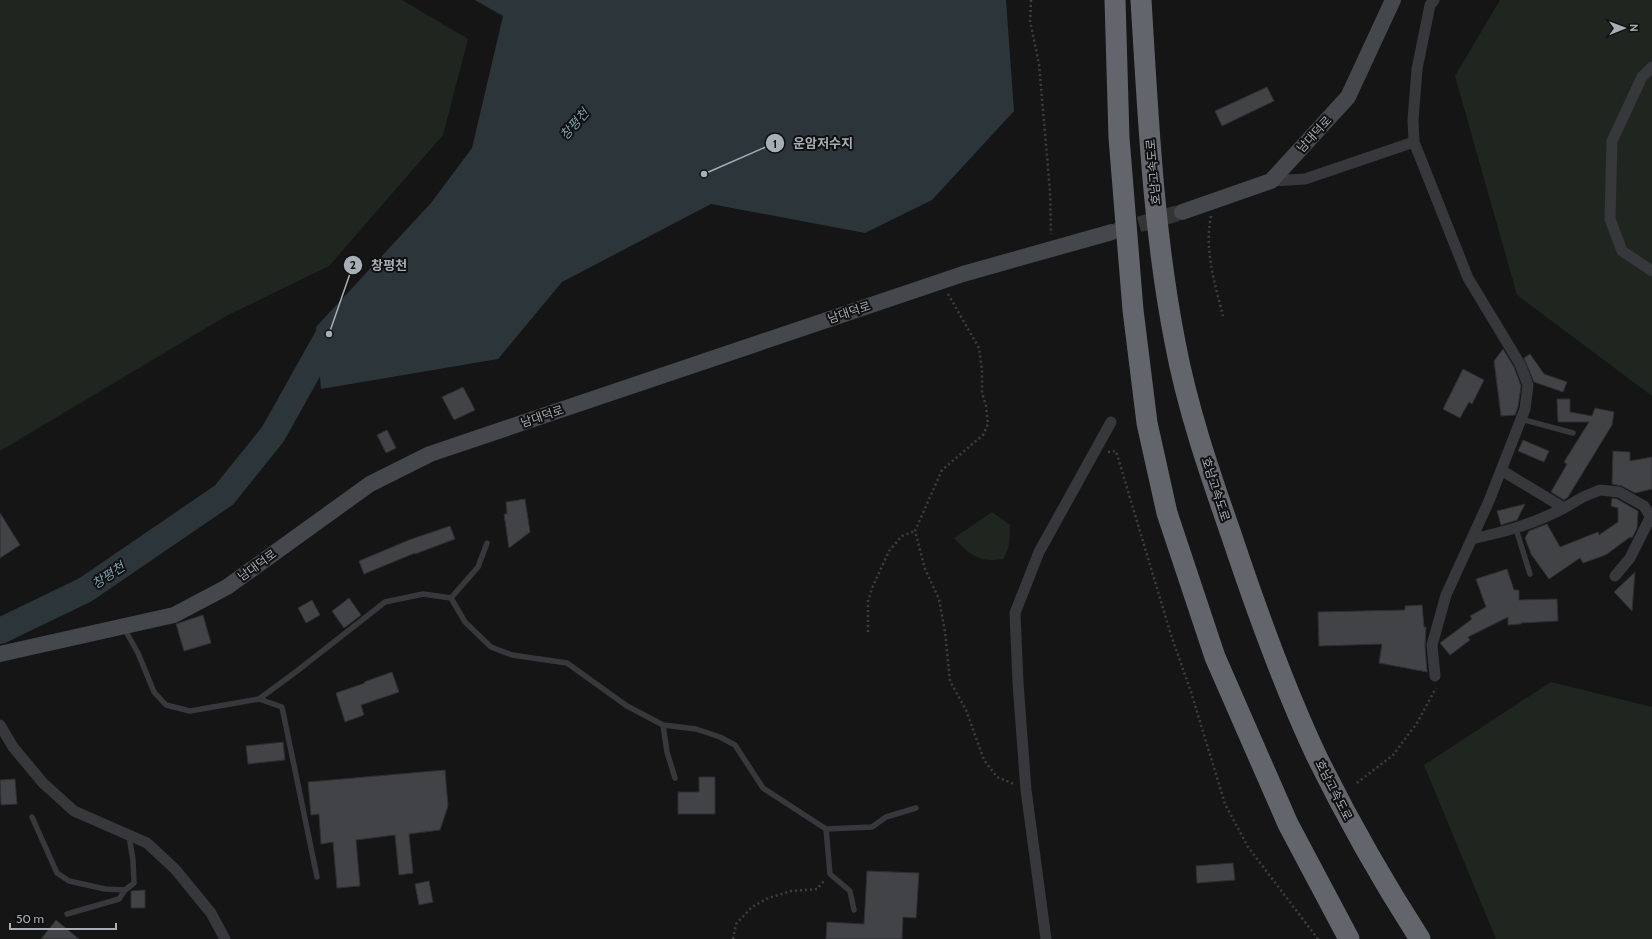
<svg xmlns="http://www.w3.org/2000/svg" width="1652" height="939" font-family="Cabin,'Noto Sans KR',sans-serif">
<style>
.green{fill:#1f261f}
.water{fill:#2c353a}
.lines{fill:none;stroke-linecap:round;stroke-linejoin:round}
.river{stroke:#2c353a;stroke-width:26}
.building{fill:#414346;stroke:#2f2f32}
.secondary-tunnel{stroke:#323436;stroke-width:16;stroke-dasharray:16 8;stroke-linecap:butt}
.path{stroke:#3c3f42;stroke-width:2.5;stroke-dasharray:2 3;stroke-linecap:butt}
.service{stroke:#36383b;stroke-width:5.5}
.minor{stroke:#36383b;stroke-width:11}
.secondary{stroke:#44474b;stroke-width:16}
.motorway{stroke:#62666c;stroke-width:21}
.labels{text-anchor:middle;dominant-baseline:central;stroke-width:4;stroke-linejoin:round;paint-order:stroke}
.street-label{font-size:12px;fill:#a7aeb6;stroke:#101011}
.water-label{font-size:13px;font-style:italic;fill:#80a0af;stroke:#101011}
.leader{fill:none;stroke:#a7aeb6;stroke-width:1.5}
.callout-dot{fill:#a7aeb6;stroke:#101011;stroke-width:1.5}
.mark-label{font-size:12px;text-anchor:middle;font-weight:bold;fill:#111}
.callout-label{font-size:13px;text-anchor:middle;font-weight:bold;fill:#a7aeb6;stroke:#101011;stroke-width:4;stroke-linejoin:round;paint-order:stroke}
</style>
<rect width="100%" height="100%" fill="#151516"/>
<path class="green" d="M0 0H402L468 39 443 135 329 266 226 316 0 451Z
M1500 0H1652V396L1517 295 1455 76Z
M992 512 1010 525C1010 537 1010 548 1003 559 979 563 970 555 954 538Z
M1551 682 1652 707V939H1496L1424 765Z"/>
<path class="water" d="M475 0H1006L1014 111 932 200 865 233 711 204 562 282 498 359 321 389 316 327 431 203 472 148 503 16Z"/>
<g class="lines">
<path class="river" d="M0 631 85 590 224 495 273 434 329 334 339 327"/>
</g>
<path class="building" d="M1267 87 1274 101 1222 126 1215 111Z
M1503 349 1514 367 1521 386 1518 407 1515 415 1501 416 1494 361Z
M1530 354 1544 374 1567 382 1563 392 1534 382 1524 358Z
M1463 369 1484 380 1472 404 1469 402 1460 418 1443 409Z
M463 387 475 410 454 420 442 397Z
M1557 399H1570V412L1592 416 1595 408 1614 412 1612 425 1568 497 1564 500 1551 492 1567 464 1564 462 1589 422H1558Z
M387 430 396 448 386 453 377 435Z
M1523 440 1549 451 1544 462 1518 451Z
M1613 451 1630 452V461L1652 457V489L1635 493 1622 486 1612 484Z
M1612 498 1617 499 1638 511 1637 528 1632 538 1630 537 1607 554 1600 557 1583 563 1580 558 1549 579 1531 554 1525 538 1529 531 1547 524 1560 547 1598 532 1599 535 1618 522V508L1611 506Z
M525 499 530 532 509 548 504 514H507L506 502Z
M1525 504 1517 520 1501 525 1497 511Z
M0 513 20 545 0 558Z
M450 526 455 539 415 554V553L364 574 359 561 409 540Z
M1507 569 1514 590H1519V600L1557 599 1558 621 1521 623V624L1508 625V617L1468 637 1470 640 1450 655 1440 643 1472 619 1470 616 1486 607 1476 579Z
M1635 572 1632 611 1614 592Z
M349 598 361 615 344 628 332 611Z
M312 600 320 615 306 623 298 608Z
M1422 605 1424 627H1426L1425 646 1427 672 1379 663 1382 644 1319 646 1318 612 1405 610V606Z
M203 615 211 643 184 651 176 624Z
M392 672 399 692 361 705 364 715 345 722 336 693 365 683 364 682Z
M283 742 285 760 248 764 246 746Z
M445 770 448 806 440 830 409 834 413 873 399 875 395 835 356 840 360 886 337 888 333 842 321 844 319 814 311 815 308 782Z
M699 777H715V814H678V792H699Z
M15 779 17 804 1 805 0 780Z
M1233 863 1235 880 1197 883 1196 866Z
M867 871 919 873 916 918 903 917 902 939H826L827 922 864 924Z
M429 881 433 902 419 905 415 884Z
M145 890V908H131V891Z
M56 920 79 939H41Z"/>
<g class="lines">
<path class="secondary-tunnel" d="M1116 231 1182 212"/>
<path class="path" d="M1031 0 1030 21 1039 64 1050 191 1051 234
M1211 216C1204 249 1215 285 1223 316
M948 294 979 348 982 370V393L986 406 988 424 983 435 942 470 915 531 925 569 939 599 945 632 950 681 966 710 984 760 997 777 1014 784
M1108 452 1116 451 1171 635 1191 692 1225 804 1248 847 1318 939
M868 632V601L873 586 889 551 902 536 915 531
M1357 783 1393 755 1417 723 1436 688
M733 939 736 924 752 907 766 899 791 891 817 889 824 881"/>
<path class="service" d="M1521 419 1573 433
M1516 529 1530 574
M451 598 465 622 491 647 512 655 567 663 627 706 663 725 667 752 675 778
M124 628 138 653 154 692 166 705 190 711 259 699 297 671 385 602 423 594 451 598 478 567 487 543
M259 699 282 707 317 877
M663 725 696 729 720 737 735 745 763 788 826 829 830 874 850 891 854 910
M32 817 57 873 69 881 105 889 125 890 134 883 133 860 129 836
M826 829 872 827 886 817 916 808
M67 914 119 899 125 890"/>
<path class="minor" d="M1652 67 1642 77 1612 141 1610 219 1622 251 1652 271
M1414 142 1468 278 1520 364 1528 385 1525 409 1489 501 1446 595 1432 645 1435 676
M1271 181 1305 179 1414 142 1413 120 1417 69 1430 5 1434 0
M1501 470 1564 508 1583 497 1600 490 1619 492 1644 506 1652 519
M1472 539C1507 531 1531 525 1564 508
M1615 576 1630 558 1650 518
M0 725 13 747 43 783 74 811 147 843 175 869 211 913 225 939
M1046 939 1026 790 1018 683 1015 613 1039 552 1111 422"/>
<path class="secondary" d="M1182 212 1271 181 1348 97 1393 0
M0 654 174 615 227 587 370 484 430 454 963 274 1112 232"/>
<path class="motorway" d="M1115 0 1119 138 1133 310 1147 423 1167 513 1215 657 1288 824 1349 939
M1141 0C1148 114 1153 230 1175 342 1187 407 1209 471 1231 534 1256 609 1283 685 1317 757 1348 820 1382 880 1420 939"/>
</g>
<g class="labels">
<g class="street-label">
<text transform="translate(1314 134) rotate(-47)">남대덕로</text>
<text transform="translate(1153 172) rotate(-95)">호남고속도로</text>
<text transform="translate(849 312) rotate(-19)">남대덕로</text>
<text transform="translate(542 416) rotate(-19)">남대덕로</text>
<text transform="translate(1216 489) rotate(72)">호남고속도로</text>
<text transform="translate(257 565) rotate(-36)">남대덕로</text>
<text transform="translate(1334 790) rotate(63)">호남고속도로</text>
</g>
<g class="water-label">
<text transform="translate(574 124) rotate(-49)">창평천</text>
<text transform="translate(108 575) rotate(-34)">창평천</text>
</g>
</g>
<path class="leader" d="M704 174L775 143M329 334L353 265"/>
<g class="callout-dot">
<circle cx="704" cy="174" r="4"/>
<circle cx="329" cy="334" r="4"/>
<circle cx="775" cy="143" r="10"/>
<circle cx="353" cy="265" r="10"/>
</g>
<g class="mark-label">
<text x="775" y="148">1</text>
<text x="353" y="269">2</text>
</g>
<g class="callout-label">
<text x="823" y="148">운암저수지</text>
<text x="389" y="270">창평천</text>
</g>
<g transform="translate(1624 28) rotate(89)" stroke="#101011" stroke-width="3" paint-order="stroke">
<path d="M0-3L7 15L0 10L-7 15Z" fill="#a7aeb6"/>
<text y="-6" font-size="11" font-weight="bold" text-anchor="middle" fill="#a7aeb6">N</text>
</g>
<path d="M10 923v6h106v-6" fill="none" stroke="#a7aeb6" stroke-width="2"/>
<text x="16" y="923" font-size="12" fill="#a7aeb6" stroke="#101011" stroke-width="3" paint-order="stroke">50 m</text>
</svg>
